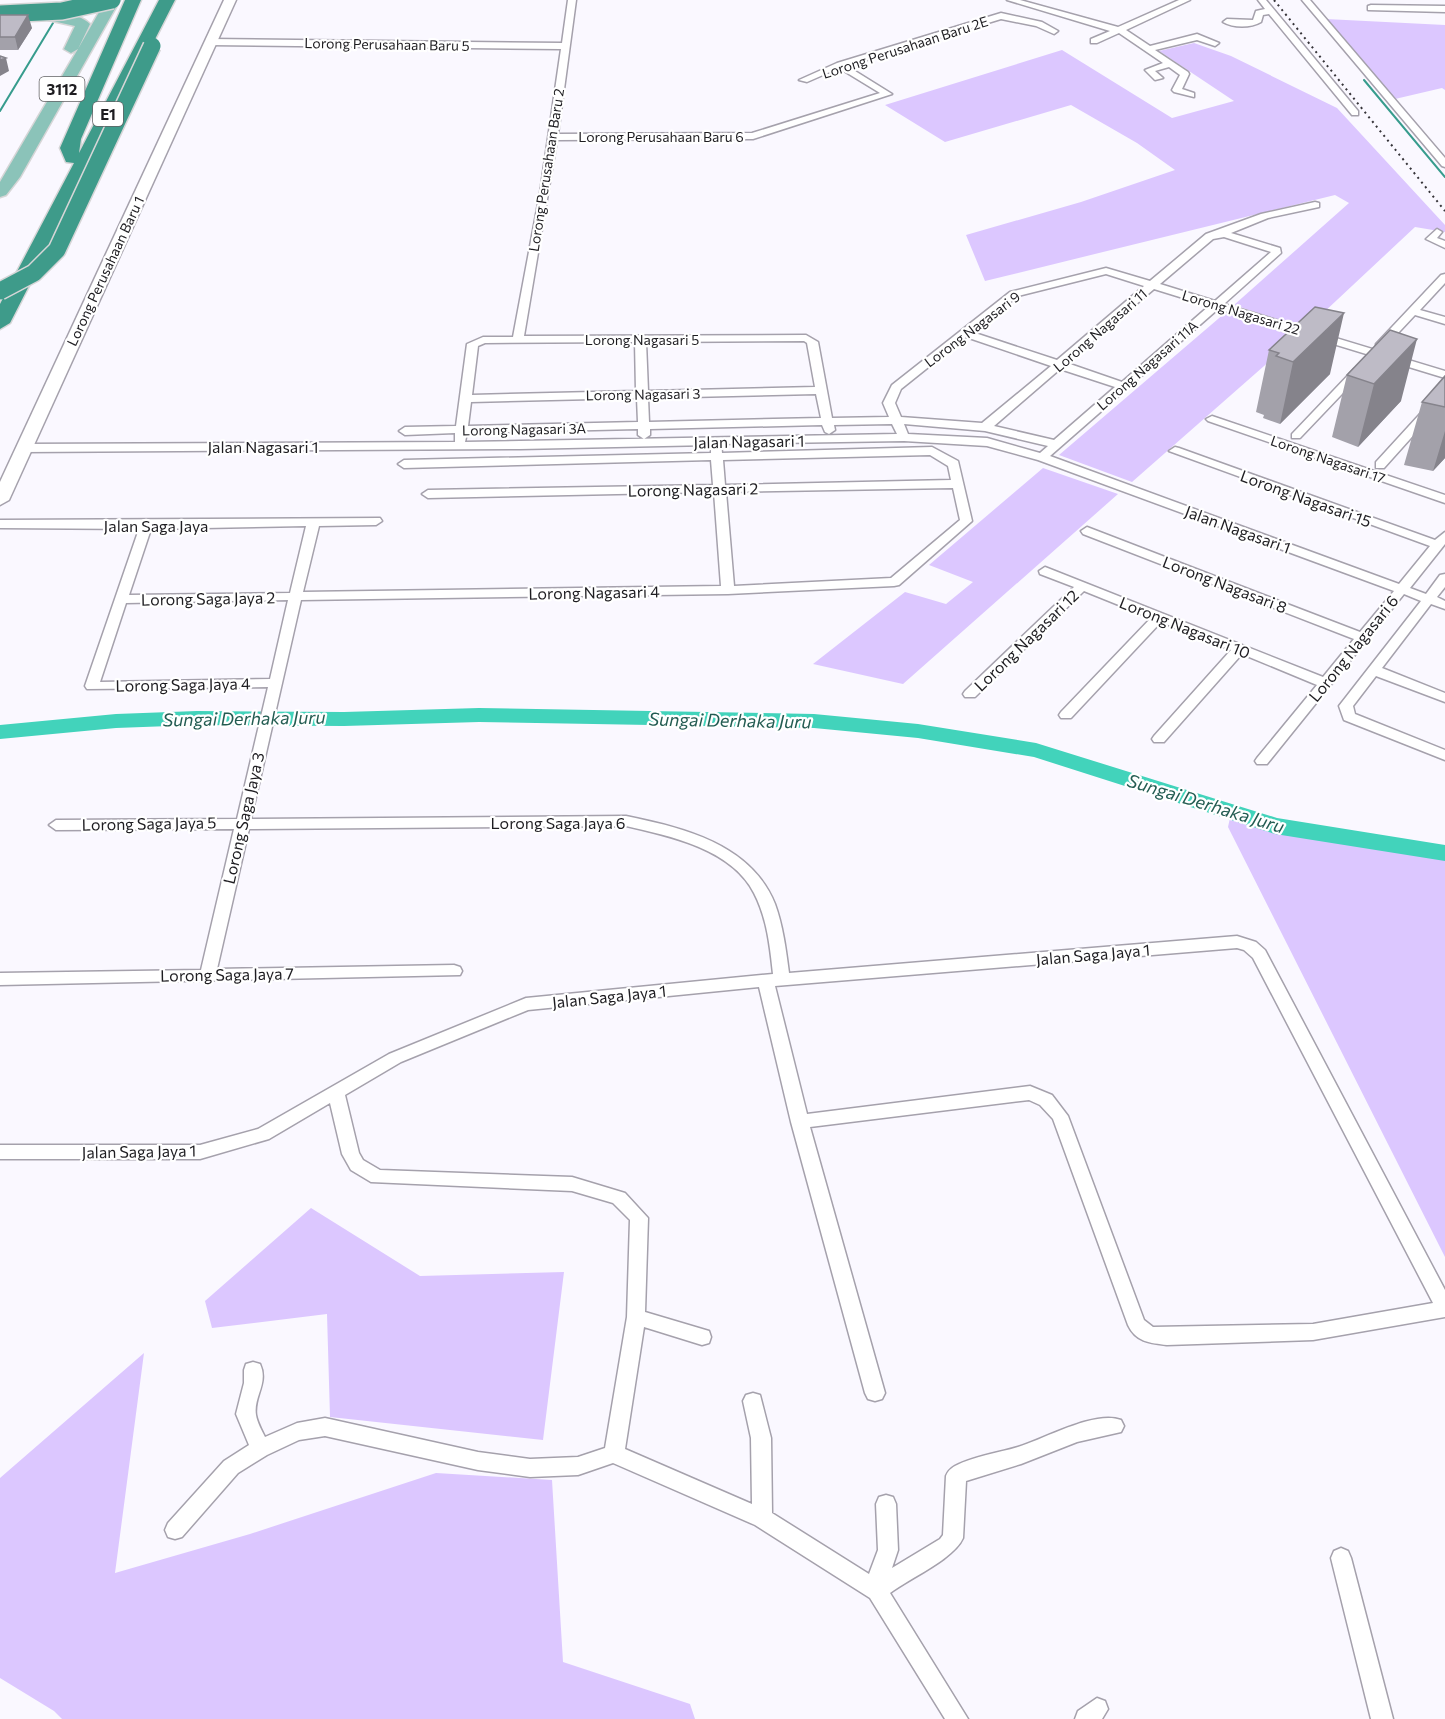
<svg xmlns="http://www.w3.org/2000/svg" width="1445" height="1719" font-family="Commissioner,sans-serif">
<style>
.green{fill:#dcc7ff}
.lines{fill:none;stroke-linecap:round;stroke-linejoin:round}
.stream{stroke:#379c8d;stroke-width:2}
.river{fill:#42d3bb;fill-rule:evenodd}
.street-casing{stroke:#a5a1ac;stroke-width:3}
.secondary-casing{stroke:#a5a1ac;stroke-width:3}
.primary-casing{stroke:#d6d6d7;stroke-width:3}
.highway-casing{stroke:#d6d6d7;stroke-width:3}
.street{fill:#fff;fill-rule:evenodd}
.secondary{fill:#fff;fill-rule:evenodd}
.primary{fill:#8bc3b9;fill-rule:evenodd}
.highway{fill:#3e9b8a;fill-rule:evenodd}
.rail{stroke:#353338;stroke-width:2;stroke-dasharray:2 4;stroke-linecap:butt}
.highway-bridge-casing{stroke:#d6d6d7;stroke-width:20;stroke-linecap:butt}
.highway-bridge{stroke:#3e9b8a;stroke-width:17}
.wall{fill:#a3a1aa}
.shaded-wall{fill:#85838b}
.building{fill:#bebbc6;stroke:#85838b;stroke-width:1.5}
.labels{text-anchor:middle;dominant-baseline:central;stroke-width:4.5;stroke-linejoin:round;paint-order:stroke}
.far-street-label{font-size:14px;fill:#1e1d21;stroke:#fff}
.shield{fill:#fff;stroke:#626164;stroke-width:1.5}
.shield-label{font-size:15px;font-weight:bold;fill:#1e1d21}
.street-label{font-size:16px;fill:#1e1d21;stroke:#fff}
.water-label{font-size:18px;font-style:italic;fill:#235c52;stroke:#fff}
</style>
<rect width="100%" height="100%" fill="#faf8ff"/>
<path class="green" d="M1326 19 1445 25V90L1442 88 1395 99Z
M1194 43 1231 56 1337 108 1445 225V232L1415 227 1306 329 1234 305 1349 203 1335 195 985 281 966 235 1081 202 1175 170 1137 143 1071 105 945 142 885 105 1062 50 1172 118 1234 101 1159 51Z
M1225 313 1297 337 1132 482 1059 455Z
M1043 468 1118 494 903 684 813 664 905 592 946 604 973 582 929 565Z
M1230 818 1281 832 1445 855V1257L1228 827Z
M311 1208 420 1276 564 1272 543 1440 330 1417 327 1314 212 1328 205 1301Z
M144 1353 115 1573 250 1534 436 1473 552 1480 563 1662 690 1704 695 1719H62L54 1711 0 1678V1478Z"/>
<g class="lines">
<path class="stream" d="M1364 80 1445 177
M0 111 53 23"/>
<path class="river" d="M479 708 814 714 918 724 1036 743 1277 818 1445 845V861L1275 834 1034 757 918 738 814 728 479 722 344 726 197 725 116 728 0 739V725L116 714 197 711 344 712Z"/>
<g class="street-casing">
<path id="street" d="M568 0H576L558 134 752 133 880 93 839 68 807 82 799 80 837 63 1001 13 1042 22 1058 31 1054 34 1036 26 1001 19 847 66 892 94 753 139 557 140 524 336 806 335 818 342 832 418 889 417 883 403 892 385 1010 292 1106 268 1150 281 1206 234 1261 214 1315 202 1319 203V207L1268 218 1231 233 1280 248 1281 253 1224 304 1445 371V378L1218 309 1050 456 1399 584 1430 546 1169 451 1175 447 1179 448 1435 540 1445 532V544L1410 588 1426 594 1440 575 1445 574V587L1437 597 1445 601V609L1431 604 1382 668 1445 693V702L1376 676 1353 706 1355 714 1445 750V760L1344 720 1339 706 1421 601 1404 594 1267 764H1257L1255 761 1257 758 1317 685 1242 654 1164 742H1154L1152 739 1154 736 1231 650 1161 622 1071 718H1061L1059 715 1061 712 1151 618 1084 591 975 697H965L963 694 965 691 1074 587 1040 574 1039 571 1045 567 1323 677 1354 639 1083 534 1081 531 1087 527 1360 632 1394 591 1038 460 987 446 904 441 721 444 722 453 932 447 958 461 972 521 899 585 894 586 728 594 301 600 251 819 626 816C684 828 751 844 775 904 783 926 786 950 789 973L1237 936 1256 942 1265 950 1445 1290V1317L1313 1340 1167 1345C1150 1343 1136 1342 1128 1325L1053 1119 1040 1105 1029 1100 810 1127 885 1393 882 1399 875 1401 868 1399 865 1393 791 1122 759 987 528 1010 401 1062 345 1095 359 1153 363 1160 380 1170 572 1177 625 1193 648 1218 645 1312 709 1331 711 1337 709 1343 702 1345 644 1327 625 1449 752 1504 751 1438 743 1401 746 1395 753 1393 760 1395 771 1438 772 1513 869 1574 878 1550 876 1504 879 1497 886 1495 893 1497 896 1504 898 1550 892 1568 940 1539 943 1535 946 1476C948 1471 950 1469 955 1466 974 1456 998 1453 1018 1447 1044 1439 1095 1410 1121 1420L1124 1426 1121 1432 1077 1442 1021 1464 966 1481 963 1538C954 1559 910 1578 890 1593L968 1719H945L870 1598 755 1525 613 1463 578 1475 530 1477 478 1470 325 1436 299 1440 267 1455 238 1473 182 1537 175 1539 168 1537 165 1530 168 1523 224 1461 249 1445 236 1414 244 1383V1370L246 1364 253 1362 260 1364C269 1383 253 1397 256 1415 257 1422 262 1431 265 1437L297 1423 325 1418 478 1452 530 1459 578 1457 605 1448 627 1317 630 1220 613 1203 572 1191 371 1182 351 1170 342 1154 330 1103 269 1139 200 1159H0V1145H200L258 1129 389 1054 526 998 773 974C770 946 767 918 754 893 732 849 670 836 626 826L249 829 217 969 454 965 460 967 462 971 460 975 0 985V973L201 970 234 829 56 830 49 825 56 820 237 819 268 687 87 689 85 686 139 529 0 528V520L380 518 382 521 376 525 319 526 303 592 721 586 714 492 428 498 422 494 428 490 713 485 711 460 404 468 398 464 404 460 711 453V445L520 449 24 452 18 448 24 444 455 442V433L405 435 399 431 405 427 456 426 467 344 483 337H513L540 193 561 49 210 45 206 42 210 39 562 43ZM1224 237 1271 252 1215 301 1160 284 1213 239ZM1106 274 1144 286 1057 360 972 332 1018 296ZM1154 289 1209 306 1122 382 1067 363ZM966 337 1051 366 982 423 901 417 895 403 901 389ZM804 341 807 343 815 387 648 391 646 342ZM635 342 636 391 472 395 478 346 485 343ZM1060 369 1115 387 1054 440 994 426ZM816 394 821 418 649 422 648 398ZM637 398 638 422 468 426 471 402ZM892 424 897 434 520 441 465 442 467 433 638 429V435L644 439 650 435V429L822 425 825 432 829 434 835 430 834 425ZM904 424 985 431 1048 446 1040 453 987 438 908 434ZM930 455 948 466 951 480 725 485 723 460ZM953 488 960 520 891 578 734 586 726 492ZM306 526 290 593 129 595 151 529ZM288 600 270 679 100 682 126 603ZM1237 948 1244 950 1253 958 1433 1303 1313 1324 1153 1327 1144 1320 1068 1116 1052 1095 1030 1086 807 1114 775 986Z
M1007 0H1020L1118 27 1179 0H1190L1126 30 1150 46 1197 34 1219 43 1215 46 1197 40 1155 50 1188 72 1189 74 1182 89 1194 93V97L1174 92 1172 90 1180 75 1169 67 1155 71 1163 78 1155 80 1145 70 1163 63 1119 33 1097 43H1091V39L1110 31Z
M1258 0H1266L1358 111V115H1352L1269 14 1263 15 1261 22C1251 28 1233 28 1223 22L1227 19 1253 20 1256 11 1265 9Z
M1302 0H1310L1445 158V167L1442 166Z
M1371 5 1445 6V12L1368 10V6Z
M1437 229 1442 232 1437 238 1445 241V248L1426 239Z
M1445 274V283L1420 310 1445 317V324L1415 315 1384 348H1376V344L1441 275Z
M1358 368 1364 371 1362 373 1300 438H1292V434L1354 369Z
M1445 390V400L1384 468H1376V462L1441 391Z
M1212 416 1445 495V503L1208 421 1206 419Z
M1341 1548 1348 1551 1351 1558 1393 1719H1371L1331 1558 1334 1551Z
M1097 1698 1105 1701 1108 1709 1102 1719H1075L1078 1711Z"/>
</g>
<g class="secondary-casing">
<path id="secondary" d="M224 0H236L9 500 0 505V482Z"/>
</g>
<g class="primary-casing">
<path id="primary" d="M106 0H120L20 177 6 195 0 197V182L78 49 71 53 64 49 75 26 48 20 46 17C56 8 81 15 90 24L78 49Z"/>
</g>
<g class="highway-casing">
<path id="highway" d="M125 0H141L81 139 79 153 159 0H175L10 323 0 329V304L74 163 66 162 60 148Z"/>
</g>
<use href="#street" class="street"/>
<use href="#secondary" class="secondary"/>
<use href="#primary" class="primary"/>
<use href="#highway" class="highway"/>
<path class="rail" d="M1274 0 1445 211"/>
<g class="highway-bridge-casing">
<path id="highway-bridge" d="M0 14 62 11 112 0
M0 291 34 273 57 250 152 46"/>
</g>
<use href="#highway-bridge" class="highway-bridge"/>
</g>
<path class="wall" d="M0 15 32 28 18 50H0Z
M1315 307 1330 374 1280 424 1263 418 1264 415 1256 412 1269 350Z
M1390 330 1401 401 1358 447 1332 437 1347 375Z
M1445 376V458L1433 471 1404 465 1422 402Z"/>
<path class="shaded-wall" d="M28 15 32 28 18 50 15 37Z
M6 58 9 71 0 76V60Z
M1344 313 1330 374 1280 424 1293 362Z
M1417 339 1401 401 1358 447 1374 384Z
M1445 431V458L1433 471Z"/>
<path class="building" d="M0 15H28L15 37H0Z
M0 56 6 58 0 60Z
M1315 307 1344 313 1293 362 1276 356 1279 353 1269 350Z
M1390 330 1417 339 1374 384 1347 375Z
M1445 376V407L1422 402Z"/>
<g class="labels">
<g class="far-street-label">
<text transform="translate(387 44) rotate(1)">Lorong Perusahaan Baru 5</text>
<text transform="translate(905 47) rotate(-18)">Lorong Perusahaan Baru 2E</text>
<text x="661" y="136">Lorong Perusahaan Baru 6</text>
<text transform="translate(546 170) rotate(-81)">Lorong Perusahaan Baru 2</text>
<text transform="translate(105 271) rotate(-65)">Lorong Perusahaan Baru 1</text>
<text transform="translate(1241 312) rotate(17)">Lorong Nagasari 22</text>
<text transform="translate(972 329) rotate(-37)">Lorong Nagasari 9</text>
<text transform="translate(1100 330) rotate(-41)">Lorong Nagasari 11</text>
<text x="642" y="339">Lorong Nagasari 5</text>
<text transform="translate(1147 365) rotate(-41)">Lorong Nagasari 11A</text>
<text transform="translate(643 394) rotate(-1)">Lorong Nagasari 3</text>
<text transform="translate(524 429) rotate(-1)">Lorong Nagasari 3A</text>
<text transform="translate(1328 459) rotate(19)">Lorong Nagasari 17</text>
</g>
<g class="shield">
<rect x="39.5" y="77" width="45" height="24" rx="4.5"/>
<rect x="93" y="102" width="30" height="24" rx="4.5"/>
</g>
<g class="shield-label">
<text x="62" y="89">3112</text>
<text x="108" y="114">E1</text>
</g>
<g class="street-label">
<text transform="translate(749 441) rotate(-1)">Jalan Nagasari 1</text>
<text x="263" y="446">Jalan Nagasari 1</text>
<text transform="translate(693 489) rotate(-1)">Lorong Nagasari 2</text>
<text transform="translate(1306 498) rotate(20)">Lorong Nagasari 15</text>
<text x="156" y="525">Jalan Saga Jaya</text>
<text transform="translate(1238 529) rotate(20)">Jalan Nagasari 1</text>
<text transform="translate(1225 584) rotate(21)">Lorong Nagasari 8</text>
<text transform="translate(594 592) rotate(-1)">Lorong Nagasari 4</text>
<text transform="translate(208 598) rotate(-1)">Lorong Saga Jaya 2</text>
<text transform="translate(1185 627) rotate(22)">Lorong Nagasari 10</text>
<text transform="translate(1026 640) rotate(-44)">Lorong Nagasari 12</text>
<text transform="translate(1353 648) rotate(-51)">Lorong Nagasari 6</text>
<text transform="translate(183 684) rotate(-1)">Lorong Saga Jaya 4</text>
<text transform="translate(243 818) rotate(-77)">Lorong Saga Jaya 3</text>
<text x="558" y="822">Lorong Saga Jaya 6</text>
<text transform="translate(149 823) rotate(-1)">Lorong Saga Jaya 5</text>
<text transform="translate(1093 954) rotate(-5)">Jalan Saga Jaya 1</text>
<text transform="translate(227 974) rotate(-1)">Lorong Saga Jaya 7</text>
<text transform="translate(609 996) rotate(-6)">Jalan Saga Jaya 1</text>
<text transform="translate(139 1151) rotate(-1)">Jalan Saga Jaya 1</text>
</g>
<g class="water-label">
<text transform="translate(244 718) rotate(-1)">Sungai Derhaka Juru</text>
<text transform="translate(730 720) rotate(1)">Sungai Derhaka Juru</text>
<text transform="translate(1206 803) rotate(17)">Sungai Derhaka Juru</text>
</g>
</g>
</svg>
